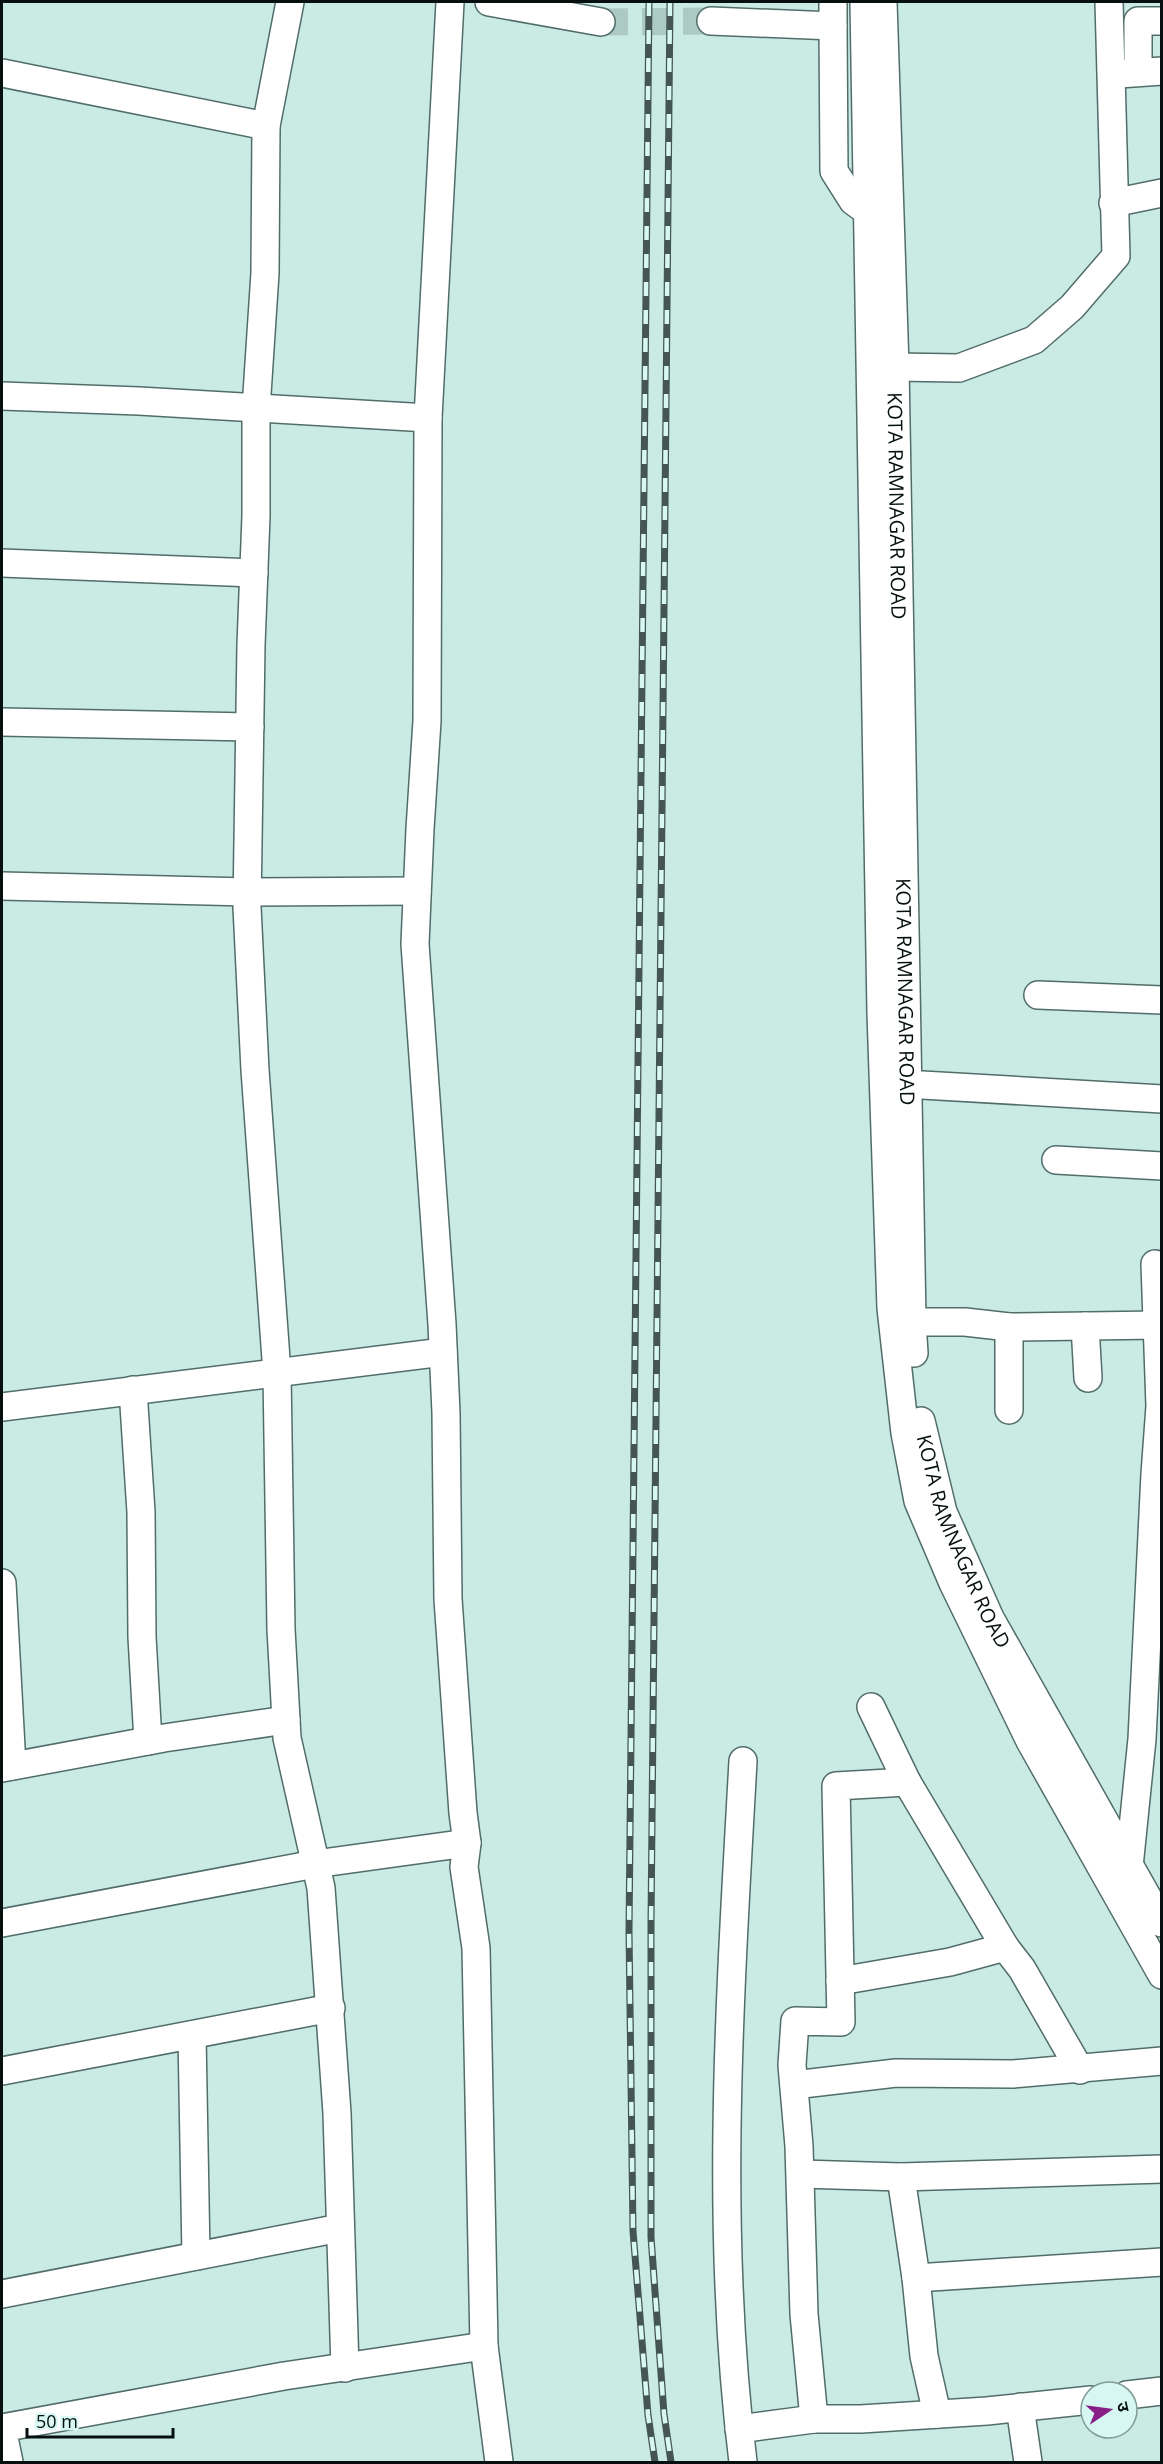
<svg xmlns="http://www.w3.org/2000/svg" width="1163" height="2464" font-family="'Open Sans','Noto Sans Devanagari',sans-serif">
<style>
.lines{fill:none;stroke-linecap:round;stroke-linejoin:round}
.minor-tunnel{stroke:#adc9c4;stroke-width:27;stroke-dasharray:27 14;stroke-linecap:butt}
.minor-casing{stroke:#516d69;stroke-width:30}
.minor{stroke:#fff;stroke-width:27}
.rail-casing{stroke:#445552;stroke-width:7}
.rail{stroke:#d7f7f2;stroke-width:4.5;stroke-dasharray:14;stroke-linecap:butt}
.labels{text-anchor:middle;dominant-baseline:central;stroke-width:4.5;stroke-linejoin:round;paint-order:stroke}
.street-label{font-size:20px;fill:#06110f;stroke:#d7f7f2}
</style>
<rect width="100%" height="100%" fill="#caeae4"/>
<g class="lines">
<path class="minor-tunnel" d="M601 22 711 21"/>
<g class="minor-casing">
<g id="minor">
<path d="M290 2 266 126 265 273 256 409V516L251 645 247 907 255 1070 277 1373 281 1629 287 1738 321 1888 337 2113 345 2368"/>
<path d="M450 2 428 418 427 721 420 829 415 944 442 1324 446 1413 448 1599 463 1813 467 1843"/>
<path d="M489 2 601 22"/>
<path d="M864 2 881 1013 891 1308 905 1433 918 1501 953 1583 1030 1741 1162 1975"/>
<path id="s1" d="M883 2 895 367 912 1322 914 1353"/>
<path d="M711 21 833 26V2"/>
<path d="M833 26 834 171 853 201 868 212"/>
<path d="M1138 72V21H1162"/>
<path d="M2 73 266 126"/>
<path d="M1119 74 1162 71"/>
<path d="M1113 203 1162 193"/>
<path d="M895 367 959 368 1034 340 1072 307 1116 256 1109 2"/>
<path d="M2 396 139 401 428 418"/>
<path d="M2 563 254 573"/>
<path d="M2 722 250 727"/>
<path d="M2 886 248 892 417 891"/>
<path d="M1038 995 1162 1000"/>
<path d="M922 1085 1162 1099"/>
<path d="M1056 1160 1162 1166"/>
<path d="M912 1322H965L1009 1327 1159 1325"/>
<path d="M1085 1326 1088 1378"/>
<path d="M1009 1327V1410"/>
<path d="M133 1390 141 1512 142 1637 148 1741"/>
<path d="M2 1407 443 1352"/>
<path id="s2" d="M921 1421 943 1512 990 1618 1162 1923"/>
<path d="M2 1583 12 1766"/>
<path d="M871 1707 907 1782 1005 1947 1022 1969 1080 2070"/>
<path d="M743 1761C730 1995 714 2229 743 2462"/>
<path d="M2 1768 164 1738 286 1720"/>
<path d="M1129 1867 1142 1739 1155 1474 1160 1406 1155 1264"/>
<path d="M2 1923 315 1864 467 1843 464 1867 476 1948 484 2346 499 2462"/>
<path d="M840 1981 950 1962 1005 1947"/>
<path d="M192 2035 196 2256"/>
<path d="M2 2071 331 2008"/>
<path d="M794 2085 896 2073 1013 2074 1162 2061"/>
<path d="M801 2174 901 2177 1162 2169"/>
<path d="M901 2177 916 2278 1162 2262"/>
<path d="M916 2278 924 2356 937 2414"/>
<path d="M2 2294 340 2228"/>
<path d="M1127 2395 1162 2391"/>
<path d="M1020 2407 1028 2462"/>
<path d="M814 2419 804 2314 799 2146 792 2065 795 2021 841 2022 836 1786 907 1782"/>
<path d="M739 2429 814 2419H861L987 2411 1091 2400"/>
<path d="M9 2462 2 2428 284 2376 484 2346"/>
</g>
</g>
<use href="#minor" class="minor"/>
<g class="rail-casing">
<path id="rail" d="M649 2 629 1931 633 2231 648 2415 655 2462
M670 2 651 1923V2237L664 2414 671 2462"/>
</g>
<use href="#rail" class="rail"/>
</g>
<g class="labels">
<g class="street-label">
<text stroke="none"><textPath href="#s1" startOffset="504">KOTA RAMNAGAR ROAD</textPath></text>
<text stroke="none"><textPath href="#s1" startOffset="990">KOTA RAMNAGAR ROAD</textPath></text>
<text stroke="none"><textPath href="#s2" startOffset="128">KOTA RAMNAGAR ROAD</textPath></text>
</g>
</g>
<rect width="1163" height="2464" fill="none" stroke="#06110f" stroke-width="6"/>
<g transform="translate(1109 2410) rotate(77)"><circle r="28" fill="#d7f7f2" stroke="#839b97" stroke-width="1.5"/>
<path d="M0-4.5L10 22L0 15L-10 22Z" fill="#871f86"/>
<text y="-9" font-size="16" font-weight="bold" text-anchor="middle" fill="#06110f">उ</text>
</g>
<path d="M27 2428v9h146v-9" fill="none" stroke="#06110f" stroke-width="3"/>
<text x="36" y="2428" font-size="18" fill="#06110f" stroke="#d7f7f2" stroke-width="4.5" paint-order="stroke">50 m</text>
</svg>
